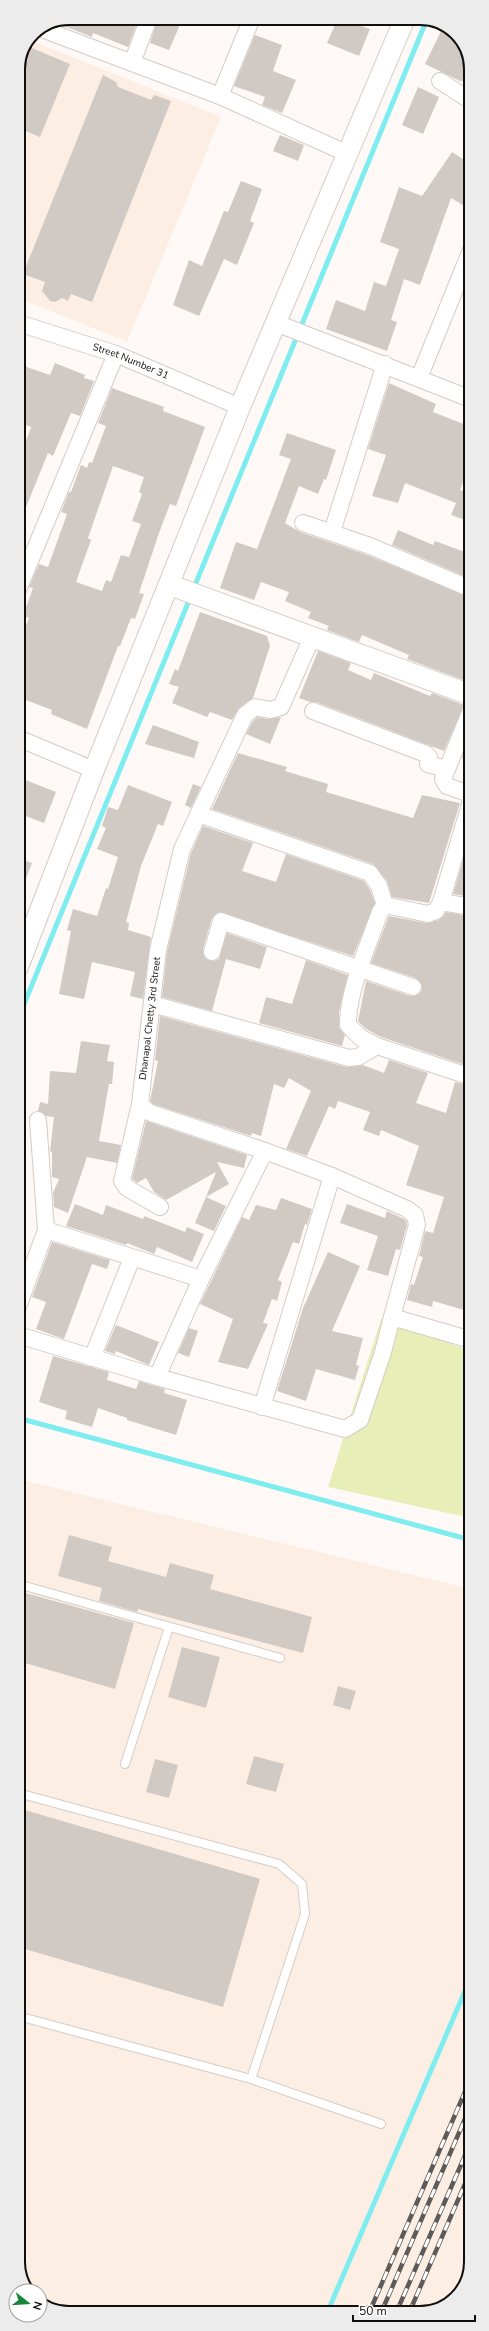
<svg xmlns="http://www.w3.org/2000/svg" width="489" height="2331" font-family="'Nunito Sans',sans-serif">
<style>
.built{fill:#fdeee4}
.green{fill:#e7eeb8}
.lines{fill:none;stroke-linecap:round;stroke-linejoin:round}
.stream{stroke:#7fedf0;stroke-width:5}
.building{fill:#d1cac4;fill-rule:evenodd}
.service-casing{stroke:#d4ccc6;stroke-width:10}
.minor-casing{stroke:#d4ccc6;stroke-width:18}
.tertiary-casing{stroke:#d4ccc6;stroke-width:22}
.service{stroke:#fff;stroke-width:8}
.minor{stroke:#fff;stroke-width:16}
.tertiary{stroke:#fff;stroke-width:20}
.rail-casing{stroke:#5e5a58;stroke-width:4.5}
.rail{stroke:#fff;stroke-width:3;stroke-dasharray:9;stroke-linecap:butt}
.labels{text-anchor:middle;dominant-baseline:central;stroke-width:3;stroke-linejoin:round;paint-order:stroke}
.street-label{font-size:10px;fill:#110e0c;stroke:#fff}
.rim{fill:none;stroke:#110e0c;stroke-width:2}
</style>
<rect width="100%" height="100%" fill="#fef9f6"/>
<path class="built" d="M30 40 221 117 127 342 18 298V69Z
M18 1479 471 1589V2262L458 2296 427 2313H62L40 2302V2291H29L18 2269Z"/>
<path class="green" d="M381 1319 471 1351V1518L328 1487Z"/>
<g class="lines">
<path class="stream" d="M193 590 427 19
M18 1019 190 598
M18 1418 471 1540
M327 2313 471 1977"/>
</g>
<path class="building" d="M69 18H139L128 47 93 33 92 37 57 23Z
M158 18H183L169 50 150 43Z
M338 18 370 29 359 56 327 43Z
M443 27 456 33 471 62V69L465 81H460L425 64Z
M255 35 282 45 273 71 296 80 282 113 262 105 265 97 234 86Z
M27 46 70 64 40 137 18 128V69Z
M103 75 116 82 118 87 151 100 154 95 171 101 92 302 71 294 68 301 62 298 55 302 50 301 42 291 45 282 23 274Z
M418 87 439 97 423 134 402 125Z
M280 135 304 145 298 161 273 151Z
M471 149V210L451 198 420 285 404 279 391 320 397 322 387 351 326 329 336 300 365 311 374 282 386 286 399 249 380 242 399 187 422 196 452 152 463 159Z
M241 181 262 189 250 221 254 223 237 265 224 259 199 316 173 305 189 260 202 266 224 211 228 212Z
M55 363 85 375 84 378 94 381 80 416 71 413 53 456 48 453 18 527V450L22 452 31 427 18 422V364L50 375Z
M389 383 436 404 433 412 471 427V463L460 490 471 494V522L451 515 456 503 405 483 398 503 372 496 386 455 368 449Z
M112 388 164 407 163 411 205 427 176 506 170 504 159 533 139 593 144 594 135 619 131 618 120 646H118L87 729 51 714 52 710 18 697V647L29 618 23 616 33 588 29 587 39 564 48 567 67 514 61 512 69 492H71L81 465 87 468 89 462 92 463 106 426 98 423ZM113 466 144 477 139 492 142 494 132 521 141 524 129 557 121 555 111 582 106 580 102 591 76 582 91 540 88 538Z
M287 433 336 450 326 480 324 479 318 494 299 486 285 523 300 532 367 555 471 598V683L407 659 409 655 362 635 359 642 327 630 329 626 308 618 311 612 285 601 289 592 261 582 254 600 220 588 236 542 257 549 291 459 279 455Z
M398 530 433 545 435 541 465 552 464 554 471 557V579L392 545Z
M200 612 267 636 270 646 253 698 239 708 232 720 210 712 207 717 172 703 179 687 169 684 175 669 178 671Z
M318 651 351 663 348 670 371 680 374 673 430 696 432 693 464 705 444 751 316 702H310L299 698Z
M257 717 268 719 281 717 270 744 246 734 253 721Z
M153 725 199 742 194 758 145 744Z
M471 736V762L462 758Z
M238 753 287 767 285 771 328 784 326 792 413 818 422 795 460 803 429 903 392 897 387 881 373 864 212 809Z
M18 777 56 792 44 823 18 813Z
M193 784 201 787 191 808 185 805Z
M128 785 172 802 163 826 158 824 141 866 126 922 129 923 128 930 151 937 143 999 130 996 135 972 92 962 84 999 59 994 71 931 67 930 73 909 97 916 106 888 108 889 118 857 97 849 106 828 102 826 108 807 118 810Z
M203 826 253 843 242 871 276 882 286 854 364 881 370 890 375 903 353 956 219 912 212 918 203 949 205 958 214 961 219 959 227 933 267 947 260 969 226 959 212 1011 162 997 167 952 191 853Z
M467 847 471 848V897L453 894Z
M18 858 32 863 19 897H18Z
M446 912 469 916 467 923 471 924V1067L381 1037 366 1029 358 1021 366 981 410 996 419 994 422 990V985L416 978 371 963 389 916 426 923 439 920Z
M306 960 348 975 339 1012V1028L345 1035 342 1046 259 1023 266 997 292 1004Z
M160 1016 346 1067 363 1065 384 1073 389 1060 428 1073 416 1103 446 1113 455 1082 471 1086V1312L433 1301 432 1307 407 1300 411 1284 414 1285 423 1257 419 1256 425 1231 433 1233 444 1197 406 1185 419 1146 381 1130 379 1136 363 1130 370 1112 338 1101 335 1109 329 1106 307 1156 286 1149 311 1091 289 1078 284 1088 274 1084 261 1136 252 1133 251 1136 153 1104 150 1101 158 1061 155 1060Z
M81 1041 110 1045 107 1061 114 1062 112 1084H109L99 1141 121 1145 117 1163 87 1157 68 1213 54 1207 53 1193 59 1179 52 1177V1152L50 1151 54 1117 46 1116 38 1111 40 1102 48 1104 50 1071 76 1073Z
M146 1121 247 1155 244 1168 217 1162 229 1184 206 1197 216 1172 166 1200 154 1192 146 1178 137 1183 132 1179Z
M206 1197 226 1206 214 1231 195 1223Z
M281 1198 312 1209 307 1225 305 1224 299 1244 293 1242 278 1280 282 1282 277 1301 272 1299 263 1323 268 1324 248 1369 218 1362 233 1319 200 1304 242 1217 249 1220 256 1205 276 1210Z
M75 1204 103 1215 106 1205 143 1219 144 1216 185 1232 187 1227 204 1234 192 1262 157 1247 154 1254 127 1243 126 1245 66 1226Z
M347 1204 385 1218 387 1211 406 1220 407 1225 400 1250 396 1249 388 1276 367 1270 378 1236 340 1223Z
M52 1242 110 1260 107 1269 92 1264 64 1339 36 1329 46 1302 32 1297Z
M328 1252 360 1266 332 1331 363 1338 356 1365 359 1366 355 1380 316 1369 306 1401 277 1391 303 1308Z
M116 1325 159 1342 149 1365 116 1351 115 1354 105 1351Z
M189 1328 198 1331 189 1357 178 1353Z
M53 1356 109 1372 107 1380 136 1389 139 1381 165 1389 164 1393 187 1400 176 1435 127 1420V1418L98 1408 92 1427 65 1419 67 1411 39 1402Z
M69 1535 112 1547 108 1561 166 1577 170 1563 214 1575 210 1589 312 1617 303 1653 138 1609 137 1612 99 1601 102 1588 58 1576Z
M18 1591 134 1623 115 1689 18 1661Z
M182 1647 220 1657 206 1708 168 1697Z
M338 1686 356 1691 350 1710 333 1705Z
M254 1756 284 1764 276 1792 246 1784Z
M155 1759 178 1765 169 1798 146 1792Z
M18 1808 260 1879 223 2007 18 1947Z"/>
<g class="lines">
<g class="service-casing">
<path id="service" d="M18 1584 280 1658
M125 1764 169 1627
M18 1793 279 1864 302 1884 305 1914 251 2079
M18 2016 251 2079 381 2124"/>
</g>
<g class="minor-casing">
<g id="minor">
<path d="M42 29 220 96 348 154"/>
<path d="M132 63 149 18"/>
<path d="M440 81 471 101"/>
<path d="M220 96 252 18"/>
<path id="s1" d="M18 323 116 354 240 407"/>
<path d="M276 323 471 399"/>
<path d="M419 378 471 250"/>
<path d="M303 523 370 546 471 589"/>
<path d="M332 532 385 364"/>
<path d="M18 590 116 354"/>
<path d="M313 711 426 754 429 757 428 764 446 769"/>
<path d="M18 738 94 770"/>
<path d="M198 814 370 873 379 886 385 905"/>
<path d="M441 902 471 907"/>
<path d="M212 952 221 921 413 987"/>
<path d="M152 1004 349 1058 358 1057 377 1046 471 1077"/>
<path d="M377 1046 361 1038 348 1025C347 993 369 943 380 912L385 905 428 914 436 911 441 902 471 801 467 793 447 786 443 779 471 710"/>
<path d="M140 1104 148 1112 265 1151"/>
<path id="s2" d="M160 1207 127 1188 122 1181 140 1104 158 950 182 849 245 715 255 707 270 710 281 707 312 637"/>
<path d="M46 1230 201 1279"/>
<path d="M18 1307 46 1230 38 1120"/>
<path d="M18 1335 157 1377 345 1429 360 1420 383 1352 392 1317 471 1340"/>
<path d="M92 1358 132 1258"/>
<path d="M157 1377 201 1279 265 1151 332 1176"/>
<path d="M262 1407 332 1176 407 1209 415 1215 417 1225 392 1317"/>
</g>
</g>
<g class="tertiary-casing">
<path id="tertiary" d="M170 585 471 695
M18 967 94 770 240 407 405 18"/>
</g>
<use href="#service" class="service"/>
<use href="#minor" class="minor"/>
<use href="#tertiary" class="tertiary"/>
<g class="rail-casing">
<path id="rail" d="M369 2313 471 2078
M381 2313 471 2105
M396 2313 471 2142
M409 2313 471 2170"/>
</g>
<use href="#rail" class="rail"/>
</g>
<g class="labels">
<g class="street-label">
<text stroke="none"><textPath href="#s1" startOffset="119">Street Number 31</textPath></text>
<text stroke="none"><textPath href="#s2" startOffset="212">Dhanapal Chetty 3rd Street</textPath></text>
</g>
</g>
<path d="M0 0H489V2331H0ZM69 25H420A44 44 0 0 1 464 69V2262A44 44 0 0 1 420 2306H69A44 44 0 0 1 25 2262V69A44 44 0 0 1 69 25Z" fill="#ececec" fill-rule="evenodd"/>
<path class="rim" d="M69 25H420A44 44 0 0 1 464 69V2262A44 44 0 0 1 420 2306H69A44 44 0 0 1 25 2262V69A44 44 0 0 1 69 25Z"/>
<g transform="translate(28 2303) rotate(107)"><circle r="19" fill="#ffffff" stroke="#a09f9e"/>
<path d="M0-3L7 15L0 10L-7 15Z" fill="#18873e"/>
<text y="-6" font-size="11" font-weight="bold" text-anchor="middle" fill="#110e0c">N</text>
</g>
<path d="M353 2315v6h122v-6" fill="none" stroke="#110e0c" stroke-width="2"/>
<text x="359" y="2315" font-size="12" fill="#110e0c" stroke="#ffffff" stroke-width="3" paint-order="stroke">50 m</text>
</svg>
